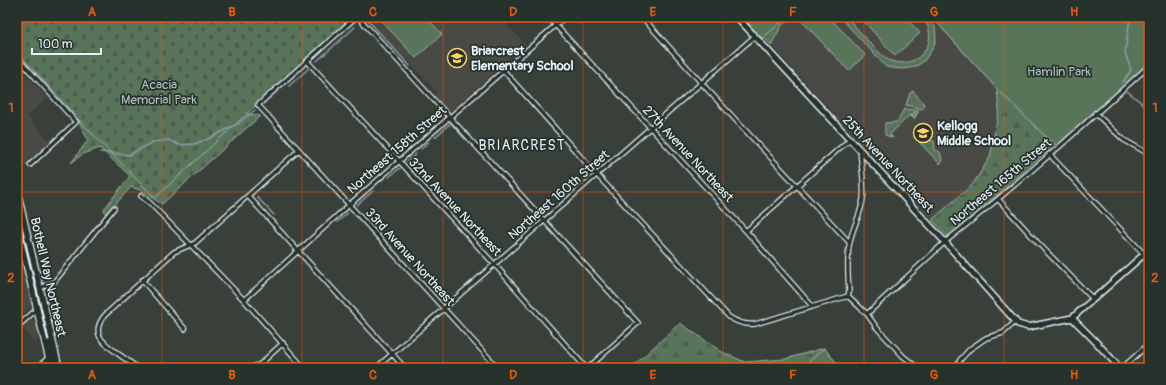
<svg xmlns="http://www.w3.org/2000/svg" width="1166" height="385" font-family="Pangolin,sans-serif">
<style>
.built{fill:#494a45}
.grass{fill:url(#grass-dots);stroke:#a0b2a9}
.forest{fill:url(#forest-firs);stroke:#a0b2a9}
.cemetery{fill:url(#cemetery-stones);stroke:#a0b2a9}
.park{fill:#59745a;stroke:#a0b2a9}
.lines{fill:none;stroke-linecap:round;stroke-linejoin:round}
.stream{stroke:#8d9fa9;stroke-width:1.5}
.street-casing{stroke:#e8f1f8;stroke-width:6}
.secondary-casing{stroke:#e8f1f8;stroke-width:8}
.primary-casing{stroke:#e8f1f8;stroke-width:8}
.street{stroke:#26332d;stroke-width:3.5}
.secondary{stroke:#26332d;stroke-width:5}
.primary{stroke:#26332d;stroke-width:5.5}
.grid{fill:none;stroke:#e8590c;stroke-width:1;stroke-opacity:0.55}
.labels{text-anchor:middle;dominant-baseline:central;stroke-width:3.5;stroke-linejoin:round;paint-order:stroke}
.poi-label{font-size:13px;font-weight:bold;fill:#e8f1f8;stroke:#26332d;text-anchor:start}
.park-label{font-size:13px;fill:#afbfb9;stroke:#26332d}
.street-label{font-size:13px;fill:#e8f1f8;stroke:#26332d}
.neighbourhood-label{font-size:14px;letter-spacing:1px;fill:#e8f1f8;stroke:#26332d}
.neatline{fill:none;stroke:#e8590c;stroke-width:1.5}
.grid-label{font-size:13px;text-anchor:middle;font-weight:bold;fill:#e8590c}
</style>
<defs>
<pattern id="grass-dots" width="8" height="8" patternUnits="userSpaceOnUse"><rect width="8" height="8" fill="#59745a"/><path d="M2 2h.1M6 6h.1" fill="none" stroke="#4f5c51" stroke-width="1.8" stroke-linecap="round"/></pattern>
<pattern id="forest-firs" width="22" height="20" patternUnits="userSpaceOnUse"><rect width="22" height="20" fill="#59745a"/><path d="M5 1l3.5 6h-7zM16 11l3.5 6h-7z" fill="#4f5c51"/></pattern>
<pattern id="cemetery-stones" width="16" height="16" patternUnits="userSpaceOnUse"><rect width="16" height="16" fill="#59745a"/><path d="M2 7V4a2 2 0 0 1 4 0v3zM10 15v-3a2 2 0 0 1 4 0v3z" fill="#4f5c51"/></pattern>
</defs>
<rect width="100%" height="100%" fill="#393f39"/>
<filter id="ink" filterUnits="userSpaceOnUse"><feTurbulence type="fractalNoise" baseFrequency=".025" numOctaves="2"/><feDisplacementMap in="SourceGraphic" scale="8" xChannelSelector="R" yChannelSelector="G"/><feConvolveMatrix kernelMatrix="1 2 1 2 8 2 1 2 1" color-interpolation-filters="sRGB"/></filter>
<g filter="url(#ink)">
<path class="built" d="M367 17H500L525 44 450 112 434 95 437 92 392 45Z
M791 17H932L997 89 999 110 990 157 972 184 932 220 771 45 782 25Z
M17 65 47 98 27 116 51 143 21 169 17 150Z
M21 256 32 304 17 321V260Z
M30 319 37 321 41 337 35 343 21 327Z"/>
<path class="grass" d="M913 91 925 105 922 109 906 105 910 93Z
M904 109 915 110 914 114 912 116 913 117 915 116 917 110 919 111 914 119 910 115 890 134 893 138 885 135V123L897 122Z
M921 140 934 141 935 150 940 152 942 160 940 164 919 142Z"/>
<path class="forest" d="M763 17H791L782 25 771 45 760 33Z
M932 17H1149L1146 62 996 197 948 237 932 220 973 184 990 157 999 110 997 89Z
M222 109 260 116 162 204 140 190 131 187 106 215 104 209 130 176 100 148 83 154 71 163 88 140 79 122 84 117Z
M680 323 722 352 745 362 785 359 824 348 841 368H631Z"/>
<path class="cemetery" d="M17 17H352L155 198 78 119 17 51Z"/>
<path class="park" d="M378 17H426L442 34 416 58Z
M737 17H787L759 41Z
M798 17H829L865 55 849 71Z
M840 17H847C856 27 880 57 891 61 919 71 942 39 922 17H929L935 27 936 39 933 48 924 61 918 65 910 68 901 69 886 67Z
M860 17H905L920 33 895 56Z
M932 17H1149V66L1059 147 1046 137 997 89Z
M824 348 841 368H802Z"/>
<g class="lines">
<path class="stream" d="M367 17 366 18 410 66
M317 61 355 27
M1123 82 1131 70 1125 53 1130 17
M289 86 308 69
M1127 91 1149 109
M435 137 451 123 465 139
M421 149 429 142
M100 152 129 155 153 142 169 140 179 145 194 144 208 139 239 123 255 110
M407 162 416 154
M389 177 400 168
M257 197 274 215
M357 205 373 191
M337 222 348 213"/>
<g class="street-casing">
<path id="street" d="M356 17 258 105 498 368
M358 17 638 323 588 368
M548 17 746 231 812 306
M642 17 706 88 849 242
M17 57 76 122 30 165
M307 61 495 265 586 368
M503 70 597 175 729 317C738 323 745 325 755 324L848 296
M1095 113 1124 140 1149 154
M1049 154 1144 254
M141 196 150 203 244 300 304 368
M248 196 405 368
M998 199 1039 244 1093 299
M746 231 850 139
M142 280 185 329
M40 288 54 282 114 208
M848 296 849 291C848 278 847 253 850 241 853 227 861 214 863 199 865 183 861 166 860 150
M848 296 867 314 877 328 903 356 918 368
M244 300 349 205 565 17
M867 314 945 242 998 199 1059 147 1149 66
M17 327 37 309
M37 368 48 358
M138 368C131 363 124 358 117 353 102 342 90 333 105 315L174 252 195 243 299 150
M248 368 258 365
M256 368 283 343
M376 368 755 36
M957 368 960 360 970 349 986 338 1003 333 1016 321
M1122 368 1149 344"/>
</g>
<g class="secondary-casing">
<path id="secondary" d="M737 17 945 242 1018 324 1028 327 1072 318 1149 250
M1144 254 1149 259
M1072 318 1094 340 1120 368"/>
</g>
<g class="primary-casing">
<path id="primary" d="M17 191 59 368
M17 226 51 368
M49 343 54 364 56 368"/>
</g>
<use href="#street" class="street"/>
<use href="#secondary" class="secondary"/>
<use href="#primary" class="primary"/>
</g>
</g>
<path class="grid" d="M162 17V368M302 17V368M443 17V368M583 17V368M723 17V368M864 17V368M1004 17V368M17 192H1149"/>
<defs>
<g id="school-ring" transform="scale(1)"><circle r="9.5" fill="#26332d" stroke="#ffd166" stroke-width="1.5"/><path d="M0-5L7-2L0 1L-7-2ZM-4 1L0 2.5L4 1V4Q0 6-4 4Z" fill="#ffd166"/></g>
</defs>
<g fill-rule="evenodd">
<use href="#school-ring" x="457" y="58"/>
<use href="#school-ring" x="923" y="133"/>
</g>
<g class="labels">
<g class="poi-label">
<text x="471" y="51">Briarcrest<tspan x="471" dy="15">Elementary School</tspan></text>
<text x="937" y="126">Kellogg<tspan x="937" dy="15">Middle School</tspan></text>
</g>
<g class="park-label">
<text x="1059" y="72">Hamlin Park</text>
<text x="159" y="85">Acacia<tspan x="159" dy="15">Memorial Park</tspan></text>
</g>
<g class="street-label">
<text transform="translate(397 150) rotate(-41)">Northeast 158th Street</text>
<text transform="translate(688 154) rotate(47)">27th Avenue Northeast</text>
<text transform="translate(888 164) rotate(47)">25th Avenue Northeast</text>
<text transform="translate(1001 182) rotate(-40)">Northeast 165th Street</text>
<text transform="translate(559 195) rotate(-41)">Northeast 160th Street</text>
<text transform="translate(455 207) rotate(47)">32nd Avenue Northeast</text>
<text transform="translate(410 257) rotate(48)">33rd Avenue Northeast</text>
<text transform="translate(48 277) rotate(77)">Bothell Way Northeast</text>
</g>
<g class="neighbourhood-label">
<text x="522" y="145">BRIARCREST</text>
</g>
</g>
<rect width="1166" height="385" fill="none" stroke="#26332d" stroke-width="44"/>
<path d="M32 48v6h69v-6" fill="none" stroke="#e8f1f8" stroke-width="2"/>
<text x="38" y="48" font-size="12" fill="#e8f1f8" stroke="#26332d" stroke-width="3" paint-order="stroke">100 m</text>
<rect x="22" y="22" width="1122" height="341" class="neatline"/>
<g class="grid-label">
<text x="92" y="16">A</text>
<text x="232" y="16">B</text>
<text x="373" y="16">C</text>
<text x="513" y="16">D</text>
<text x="653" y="16">E</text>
<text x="793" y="16">F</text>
<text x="934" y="16">G</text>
<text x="1074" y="16">H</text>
<text x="11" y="112">1</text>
<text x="1155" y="112">1</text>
<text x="11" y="282">2</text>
<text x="1155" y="282">2</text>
<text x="92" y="379">A</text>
<text x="232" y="379">B</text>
<text x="373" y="379">C</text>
<text x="513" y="379">D</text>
<text x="653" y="379">E</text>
<text x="793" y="379">F</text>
<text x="934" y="379">G</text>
<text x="1074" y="379">H</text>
</g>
</svg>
